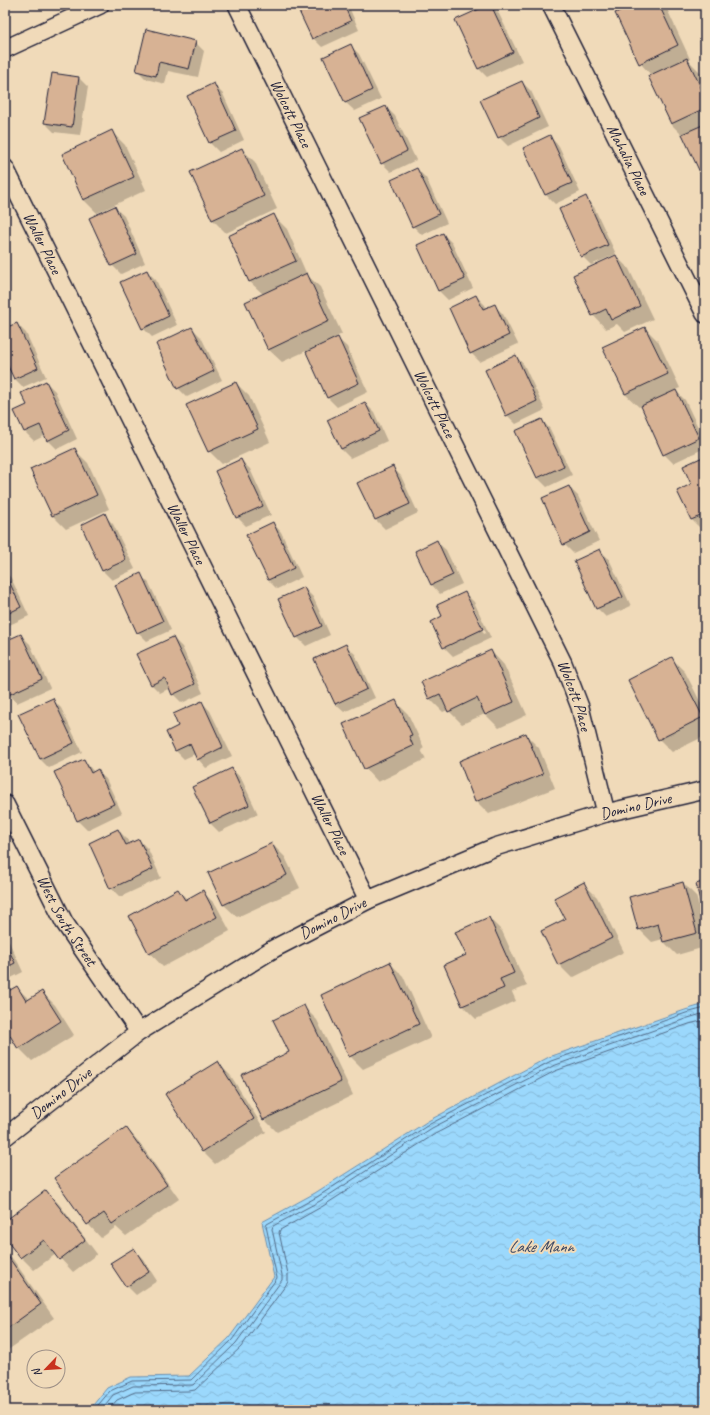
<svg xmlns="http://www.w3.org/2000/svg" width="710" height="1415" font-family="Caveat,sans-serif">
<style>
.water{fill:url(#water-waves);stroke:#6b8faf}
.shadow{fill:#0003;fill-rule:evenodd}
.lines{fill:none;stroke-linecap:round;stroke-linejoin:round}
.shore{stroke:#526b88;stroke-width:1}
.building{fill:#d7b294;stroke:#22223b}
.street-casing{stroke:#22223b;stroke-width:20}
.street{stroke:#f0dab9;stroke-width:17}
.labels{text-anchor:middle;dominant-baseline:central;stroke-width:4;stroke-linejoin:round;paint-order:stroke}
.street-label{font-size:16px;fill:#22223b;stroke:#f0dab9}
.water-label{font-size:17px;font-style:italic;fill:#3a4662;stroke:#f0dab9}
</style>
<defs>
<pattern id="water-waves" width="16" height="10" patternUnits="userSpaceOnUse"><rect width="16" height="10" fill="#9bd8fc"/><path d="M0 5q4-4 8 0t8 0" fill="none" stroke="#85b9d9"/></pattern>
</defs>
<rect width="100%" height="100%" fill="#f0dab9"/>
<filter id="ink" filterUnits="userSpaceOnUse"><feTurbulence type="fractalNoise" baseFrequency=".025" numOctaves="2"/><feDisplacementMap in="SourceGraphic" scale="8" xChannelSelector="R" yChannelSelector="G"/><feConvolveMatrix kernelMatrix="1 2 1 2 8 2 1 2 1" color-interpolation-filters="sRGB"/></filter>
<g filter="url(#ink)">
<path class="water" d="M705 1004V1410H89L107 1388 131 1377 189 1376 229 1338 274 1277 262 1222 315 1193 428 1121 549 1057 685 1010Z"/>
<path class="shadow" d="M297 5H348L359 30 322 47 313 38Z
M490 5 499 14 522 61 487 77 478 68Z
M615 5H663L667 9 690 59 688 60 700 72 705 82V181L684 137 671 124 652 76 640 63 622 11Z
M195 42 204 51 198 77 168 71 165 84 146 79 137 70Z
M350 45 359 54 381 99 355 111 346 103Z
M79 78 88 87 80 135 54 132 45 123Z
M522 82 531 91 548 127 508 146 499 137Z
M214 85 223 94 244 140 219 152 210 143 189 97Z
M386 107 395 116 416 160 391 172 382 163Z
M112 132 125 145 146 190 97 213 84 200 63 154Z
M550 137 559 146 580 192 555 204 546 195 524 149Z
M242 149 255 162 277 209 226 233 213 220 191 173Z
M417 169 426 178 447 223 422 235 413 226Z
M585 198 594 207 616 254 591 265 582 256Z
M115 208 124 216 145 263 121 274 112 265Z
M274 216 287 229 307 275 320 287 342 334 336 337 347 347 368 392 337 407 328 398 306 351 282 362 268 349 263 294 250 282 229 236Z
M443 234 452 243 473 288 448 300 439 291 418 246Z
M616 256 629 269 653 319 625 332 617 324 606 329 593 315 575 275Z
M147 271 156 280 177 325 152 337 143 328Z
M476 296 485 305 487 309 494 305 503 314 518 344 480 362 471 353Z
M5 302 10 312 5 314Z
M17 324 26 333 46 377 23 387 14 378 5 358V329Z
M192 328 201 337 222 380 187 397 178 388Z
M645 328 658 341 680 388 675 390 685 400 705 442V448L673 463 664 454 641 406 639 407 625 394 604 347Z
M516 356 524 365 545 410 516 424 507 415Z
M46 382 55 391 77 439 57 449 48 440 46 435 34 441 25 432 16 411 28 406Z
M236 383 249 396 270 442 222 464 209 451Z
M365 403 374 412 387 441 350 458 341 449 328 420Z
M542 420 550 429 572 475 547 487 538 478 517 432Z
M74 449 88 463 109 509 66 529 53 516 31 470Z
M705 457V533L692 520 678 491 692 485Z
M241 460 250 469 271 515 246 526 237 517Z
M392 467 401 476 418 513 385 529 376 520 359 483Z
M569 487 578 496 599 541 573 553 564 544Z
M104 515 113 524 135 569 112 580 103 571 82 525Z
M273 523 281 532 302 577 277 589 268 580Z
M437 542 446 550 462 584 440 594 432 585 416 551Z
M600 550 609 559 631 606 606 617 597 608Z
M5 571 11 578 29 616 5 627Z
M140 575 149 583 171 630 147 641 138 632Z
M304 588 313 597 330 635 306 646 297 637Z
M465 593 474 602 491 638 453 656 444 647V617ZM469 602H471L486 633 484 634Z
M21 635 30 644 50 688 17 703 9 694 5 686V642Z
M173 638 182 647 203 693 182 703 173 694 170 688 160 693 151 684Z
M346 646 355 654 375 698 344 712 335 704Z
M491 651 504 665 527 715 499 728 485 714 462 724 448 710 443 712 430 699 422 683Z
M672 659 685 672 705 711V736L672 752 659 739Z
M52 699 61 708 82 752 49 768 40 759Z
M395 701 408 714 424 748 421 750 426 759 378 782 365 768Z
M202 702 210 711 232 756 206 768 198 759 195 754 184 759 175 750 180 726Z
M526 735 539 748 555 788 489 814 476 801Z
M84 760 94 772 97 771 106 779 122 813 87 830 78 821 56 773Z
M232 769 241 778 258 814 219 832 210 823 194 787Z
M118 830 127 839 130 845 139 840 148 849 161 878 120 897 111 888Z
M272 844 285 857 300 888 237 917 223 904Z
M683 883 696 896 705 928V947L677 955 664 942 663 939 652 942 639 929Z
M584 884 597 897 624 952 572 978 559 965 542 932 566 920Z
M178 890 188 900 203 892 216 905 230 931 163 967 150 953Z
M489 918 502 931 527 986 512 992 516 1001 476 1019 463 1006 445 966 467 956Z
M5 933 23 972 5 981Z
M390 963 403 976 431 1038 363 1069 350 1056Z
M16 987 30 1000 42 992 55 1005 74 1035 32 1061 19 1048 5 1025V994Z
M304 1007 317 1020 353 1095 277 1132 264 1119 290 1053Z
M218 1063 231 1076 266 1132 215 1164 202 1151Z
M126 1128 139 1142 179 1199 126 1236 116 1227 101 1238 88 1224 56 1178Z
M46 1191 59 1204 97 1254 73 1272 56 1254 34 1270 21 1257 5 1237V1223Z
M5 1248 54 1318 5 1352Z
M134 1250 143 1259 157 1281 136 1295 127 1286Z"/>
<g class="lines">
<path class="shore" d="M94 1410 110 1391 132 1381 191 1380 232 1340 277 1278 266 1226 267 1224 317 1197 430 1124 551 1061 686 1013 705 1008
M101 1410 113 1395 133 1386 193 1385 236 1343 282 1280V1275L272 1229 273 1226 320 1201 432 1128 553 1066 688 1018 705 1013
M108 1410 117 1400 135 1392 189 1391 195 1390 241 1347 288 1282V1274L279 1232 280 1230 323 1206 435 1134 555 1071 689 1024 705 1020"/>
</g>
<path class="building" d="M296 5H344L351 21 312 39Z
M488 5H491L513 52 478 69 455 20Z
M633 5H659L678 45 639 64 615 13Z
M146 29 196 41 189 69 159 62 156 76 136 71Z
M351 44 372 90 345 103 323 57Z
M687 58 705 96V108L671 124 648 76Z
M52 73 79 77 72 127 44 123Z
M522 81 539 118 498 138 480 100Z
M214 83 236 131 209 143 187 96Z
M386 106 407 151 381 164 359 118Z
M705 124V183L682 134Z
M112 130 134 177 83 200 62 154Z
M550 135 572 183 545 195 523 148Z
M242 148 264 196 212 220 190 172Z
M417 168 439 214 412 227 391 180Z
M586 196 608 245 581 257 559 209Z
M115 206 137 254 111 266 89 218Z
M274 214 296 261 249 282 228 236Z
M443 233 465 279 438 291 417 245Z
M616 255 640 306 611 320 606 309 592 316 573 275Z
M147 270 169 316 142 329 120 282Z
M307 273 329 321 268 350 245 302Z
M476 295 483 309 495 304 509 335 470 354 449 308Z
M17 323 38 368 14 379 5 360V328Z
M192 327 214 371 177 389 156 344Z
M645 327 668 374 625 394 602 347Z
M338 337 359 383 327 398 306 352Z
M516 355 537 401 506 416 485 370Z
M46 381 69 430 47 441 40 425 24 432 14 411 27 405 21 393Z
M236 382 258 429 208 452 186 405Z
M676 390 699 438 663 455 641 406Z
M365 402 379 431 341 449 327 420Z
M542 419 564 466 537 478 515 431Z
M75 448 97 495 52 516 30 469Z
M705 456V514L691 520 677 491 691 484 683 466Z
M241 459 263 506 236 518 215 471Z
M393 466 410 504 375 520 357 483Z
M569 486 590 532 563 545 542 498Z
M105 513 126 560 102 571 81 525Z
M273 522 294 568 268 580 246 535Z
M437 540 453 575 431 585 415 551Z
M600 549 623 597 596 609 574 561Z
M5 573 21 607 5 615Z
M141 573 163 621 137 633 115 585Z
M304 587 322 626 296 638 278 599Z
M465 592 483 629 443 648 431 622 442 616 437 605Z
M21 634 42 679 8 695 5 689V641Z
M173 637 195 684 172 695 165 678 151 685 136 654Z
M346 644 367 689 335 704 314 659Z
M491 650 514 702 485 715 477 698 448 712 440 694 429 699 421 682Z
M672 657 703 717 658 740 628 680Z
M53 698 74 743 40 759 18 714Z
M396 700 412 735 409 736 413 746 364 769 343 724Z
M202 701 223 747 197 760 190 744 175 751 166 732 178 726 173 714Z
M526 733 543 774 475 802 459 761Z
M84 759 91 773 98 769 114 804 77 821 54 772Z
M232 768 249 805 210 823 192 787Z
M118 829 126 845 139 839 153 869 110 889 89 843Z
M272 843 287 875 223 905 208 873Z
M705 881V922L696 884Z
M584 882 612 938 558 965 541 931 565 919 554 898Z
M683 882 697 933 663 942 658 924 638 930 629 897Z
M178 889 185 900 203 890 217 917 149 954 129 916Z
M489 917 514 973 500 979 504 988 462 1006 444 965 466 955 455 932Z
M5 942 15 963 5 968Z
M390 962 419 1024 349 1057 321 995Z
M17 986 26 1001 42 991 61 1021 18 1049 5 1027V993Z
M304 1005 341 1082 263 1120 241 1075 289 1052 273 1020Z
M218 1061 254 1119 202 1152 165 1094Z
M126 1127 167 1185 112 1224 104 1213 87 1225 54 1178Z
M46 1190 85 1240 59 1260 44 1240 20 1258 5 1238V1221Z
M134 1248 149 1272 126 1287 110 1263Z
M5 1252 41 1304 5 1330Z"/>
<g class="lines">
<g class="street-casing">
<g id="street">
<path id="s1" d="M237 5 563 663 580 707 606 813"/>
<path id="s2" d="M551 5 705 314"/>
<path d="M5 49 100 5"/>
<path id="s3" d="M5 168 368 900"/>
<path id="s4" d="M5 804 64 922 139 1032"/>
<path id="s5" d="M5 1137 139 1032 275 948 368 900 495 847 606 813 705 790"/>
</g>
</g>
<use href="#street" class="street"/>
</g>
</g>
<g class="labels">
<g class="street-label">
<text stroke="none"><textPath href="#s1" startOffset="121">Wolcott Place</textPath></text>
<text stroke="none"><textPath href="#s2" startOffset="173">Mahalia Place</textPath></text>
<text stroke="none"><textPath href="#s3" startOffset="84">Waller Place</textPath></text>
<text stroke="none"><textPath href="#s1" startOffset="445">Wolcott Place</textPath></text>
<text stroke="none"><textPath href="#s3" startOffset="408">Waller Place</textPath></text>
<text stroke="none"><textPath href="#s1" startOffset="769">Wolcott Place</textPath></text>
<text stroke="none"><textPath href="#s5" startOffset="719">Domino Drive</textPath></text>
<text stroke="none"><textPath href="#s3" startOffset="732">Waller Place</textPath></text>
<text stroke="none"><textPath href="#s5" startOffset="395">Domino Drive</textPath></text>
<text stroke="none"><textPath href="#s4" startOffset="132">West South Street</textPath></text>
<text stroke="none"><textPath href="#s5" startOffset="71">Domino Drive</textPath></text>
</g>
<g class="water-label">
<text x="541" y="1246">Lake Mann</text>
</g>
</g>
<rect width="710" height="1415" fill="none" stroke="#f0dab9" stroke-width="20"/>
<rect x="10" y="10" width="690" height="1395" fill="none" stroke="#22223b" stroke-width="1.5" filter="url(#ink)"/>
<g transform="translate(46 1369) rotate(245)"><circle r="19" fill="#f0dab9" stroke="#9e9087"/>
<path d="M0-3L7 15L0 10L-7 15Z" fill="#c8321e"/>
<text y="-6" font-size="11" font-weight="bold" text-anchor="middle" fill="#22223b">N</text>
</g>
</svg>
